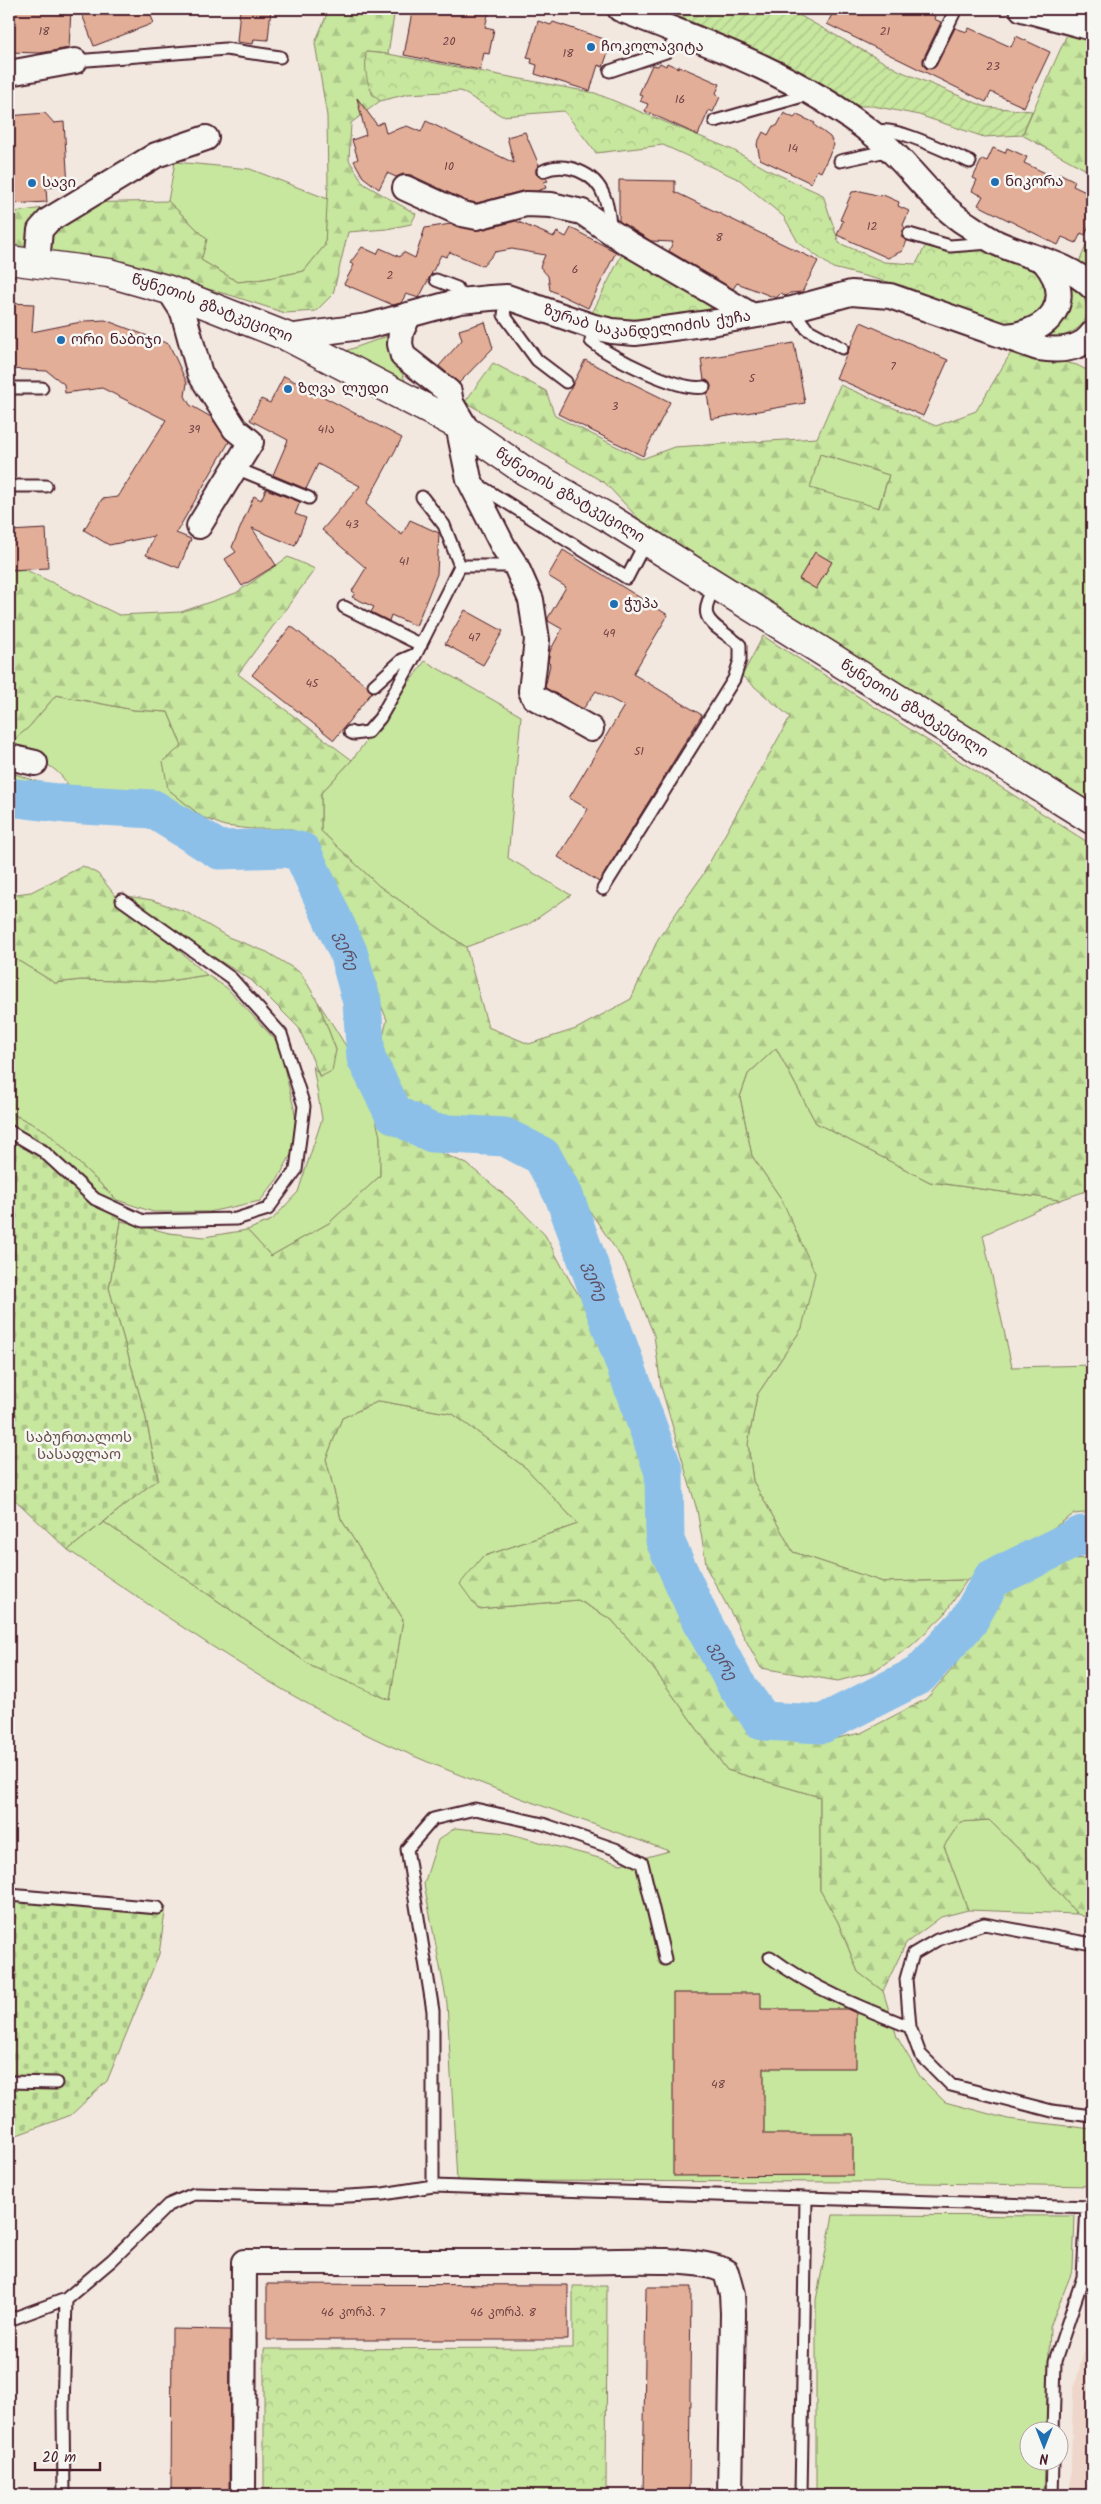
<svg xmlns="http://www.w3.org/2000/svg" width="1101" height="2504" font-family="Kalam,'Noto Sans Georgian',sans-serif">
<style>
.built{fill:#eed7ca}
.grass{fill:#c7e69e;stroke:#888264}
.forest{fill:url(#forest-firs);stroke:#888264;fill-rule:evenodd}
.cemetery{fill:url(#cemetery-stones);stroke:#888264}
.park{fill:url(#park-crowns);stroke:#888264}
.garden{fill:url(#garden-furrows);stroke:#888264}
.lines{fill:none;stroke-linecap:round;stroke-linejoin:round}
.river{stroke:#8cc0e9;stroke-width:39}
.building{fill:#e3ae97;stroke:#4a1f2b}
.service-casing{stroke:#4a1f2b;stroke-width:15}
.minor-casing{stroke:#4a1f2b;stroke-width:28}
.secondary-casing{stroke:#4a1f2b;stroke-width:31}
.service{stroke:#f6f6f2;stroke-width:11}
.minor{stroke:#f6f6f2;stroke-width:24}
.secondary{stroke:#f6f6f2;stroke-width:28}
.poi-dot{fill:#1f6fb2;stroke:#f6f6f2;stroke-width:2}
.labels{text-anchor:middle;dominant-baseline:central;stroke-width:5;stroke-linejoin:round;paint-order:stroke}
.number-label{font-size:12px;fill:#704346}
.poi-label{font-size:15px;fill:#4a1f2b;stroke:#f6f6f2;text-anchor:start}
.street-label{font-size:15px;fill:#4a1f2b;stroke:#f6f6f2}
.park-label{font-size:15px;fill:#695148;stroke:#f6f6f2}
.water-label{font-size:16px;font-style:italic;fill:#5e4f64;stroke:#f6f6f2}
</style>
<defs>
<pattern id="forest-firs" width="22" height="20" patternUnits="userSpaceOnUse" patternTransform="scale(1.25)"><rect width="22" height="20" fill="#c7e69e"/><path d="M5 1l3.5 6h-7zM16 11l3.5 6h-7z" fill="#acc588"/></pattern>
<pattern id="cemetery-stones" width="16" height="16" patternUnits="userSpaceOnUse" patternTransform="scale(1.25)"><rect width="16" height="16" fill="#c7e69e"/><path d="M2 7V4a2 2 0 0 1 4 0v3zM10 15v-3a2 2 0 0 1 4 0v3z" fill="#acc588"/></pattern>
<pattern id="park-crowns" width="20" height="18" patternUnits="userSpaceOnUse" patternTransform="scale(1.25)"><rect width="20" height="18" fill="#c7e69e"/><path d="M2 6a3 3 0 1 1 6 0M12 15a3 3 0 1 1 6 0" fill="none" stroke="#acc588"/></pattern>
<pattern id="garden-furrows" width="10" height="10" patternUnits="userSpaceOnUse" patternTransform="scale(1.25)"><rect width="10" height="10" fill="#c7e69e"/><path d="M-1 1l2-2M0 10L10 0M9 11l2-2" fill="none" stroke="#acc588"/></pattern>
</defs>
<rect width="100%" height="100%" fill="#f2e8e0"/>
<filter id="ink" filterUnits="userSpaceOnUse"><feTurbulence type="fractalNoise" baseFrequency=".02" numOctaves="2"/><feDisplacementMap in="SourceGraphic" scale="10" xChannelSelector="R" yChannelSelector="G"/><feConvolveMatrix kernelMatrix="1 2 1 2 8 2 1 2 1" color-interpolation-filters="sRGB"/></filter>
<g filter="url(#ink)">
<path class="built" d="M1092 2322V2495H1070L1073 2392Z"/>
<path class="grass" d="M175 162 250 169 328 199 325 245 304 271 264 279 238 282 201 260 207 239 168 201Z
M407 329C401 359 394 368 414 394 390 375 369 362 340 353Z
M820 454 889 475 878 509 809 488Z
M425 661 521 716 508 858 571 895 529 924 466 947 379 886 321 831V793L352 760Z
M56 695 134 710 168 712 182 746 168 789 202 817 157 799 73 793C56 762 40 761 9 751V744L29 727Z
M9 772 48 785 51 794 9 788Z
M9 955 55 983 81 980 162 982 207 975 227 988 278 1043 294 1108 296 1121 294 1149 279 1177 260 1201 209 1212H153L117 1200 46 1131 9 1112Z
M318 1002C345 1044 375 1087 380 1137 381 1150 380 1163 380 1176L329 1223 271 1256 247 1230 272 1220 298 1192 322 1119 313 1066 320 1077 336 1050Z
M776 1048 816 1123 930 1182 1060 1200 983 1235 1012 1367 1092 1365V1512L1074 1514 997 1566 967 1580 883 1582 793 1552 753 1481 748 1444 757 1395 802 1328 782 1200 752 1156 740 1097 748 1074Z
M379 1401 453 1414 526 1468 578 1524 482 1557 478 1609 578 1600 612 1620 653 1668 727 1770 820 1797V1890L838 1922 858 1972 883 1991 897 2037 921 2078 945 2102 1008 2119 1092 2129V2186L870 2182 457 2181 447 2003 424 1884 438 1840 455 1828 507 1833 621 1864 669 1851C577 1818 483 1787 393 1747 278 1695 173 1621 68 1550L104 1522 313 1667 390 1700 403 1619 341 1519 326 1459 342 1418Z
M989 1820 1038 1868 1077 1914 968 1910 944 1846 960 1822Z
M833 2215 1075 2216 1073 2269 1050 2327 1046 2431 1028 2432V2462H1045L1044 2495H816V2300Z"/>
<path class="forest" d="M329 9H395L388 54 366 52 372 94 380 101 351 123 349 160 364 184 416 214 411 224 387 229 348 232 333 294 316 311 285 313 233 296 123 266 9 247V213L78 203 168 201 207 239 201 260 238 282 264 279 304 271 325 245 328 185 327 116 315 43Z
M1069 30 1092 38V173L1022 135Z
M1092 232V270L1079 262Z
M1070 280C1075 287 1085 296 1087 306 1091 330 1060 339 1043 339 1064 322 1076 308 1070 280Z
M1012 351 1077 365 1092 373V814L652 533 605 483 465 402 493 363 546 391 555 416 642 459 674 447 817 438 840 385 936 426 976 411ZM820 454 889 475 879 508 810 488Z
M9 556 20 567 119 615 181 612 236 593 288 557 315 569 238 674 352 760 321 793V831L379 886 466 947 488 1027 529 1044 576 1029 631 999 658 939 702 876 790 717 742 676 763 636 1092 845V1189L1060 1200 930 1182 816 1123 776 1048 748 1074 740 1097 752 1156 782 1200 815 1273 802 1328 757 1395 748 1444 753 1481 793 1552 883 1582 967 1580 944 1615 911 1646 872 1672 838 1681 761 1668 707 1569 697 1510 661 1387 654 1335 625 1263 547 1148 510 1134 432 1124 400 1101 380 1049 387 1020 317 847 291 829H251L225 826 202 817 168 789 163 761 182 746 168 712 134 710 56 695 29 727 9 744Z
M83 866 98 874 115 895 207 975 162 982 81 980 55 983 9 955V895L31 892Z
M127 896 152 900 186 912 228 937 267 952 301 973 318 1002 336 1050 332 1071 320 1077 299 1028 251 980 202 950Z
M373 1107 411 1140 467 1164 512 1201 545 1235 570 1281 595 1320 620 1374 657 1511 659 1544 693 1628 751 1726 828 1740 861 1733 926 1699 954 1667 984 1617 1009 1585 1049 1562 1092 1557V1919L1077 1914 1038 1868 989 1820 960 1822 944 1846 968 1910 941 1917 906 1943 883 1991 858 1972 838 1922 820 1890V1797L727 1770 653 1668 612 1620 578 1600 478 1609 460 1584 482 1557 578 1524 526 1468 453 1414 379 1401 342 1418 326 1459 341 1519 403 1619 390 1700 313 1667 104 1522 158 1478 145 1414 109 1288 121 1221 169 1233 204 1237 247 1230 271 1256 329 1223 380 1176V1137Z"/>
<path class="cemetery" d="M9 1112 46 1131 117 1200 121 1221 109 1288 145 1414 158 1479 68 1550 9 1494Z
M9 1891 166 1906 159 1954 107 2081 71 2115 9 2138Z"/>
<path class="park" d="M366 52 388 54 595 93 733 150 768 170 823 195 839 243 884 262 916 264 926 245 982 240 1024 259 1042 277 1046 293 1041 309 1031 321 1019 324H1001L904 286 833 268 798 242 784 217 740 180 663 145 596 153 564 111 502 116 461 91 408 94 380 101C365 88 365 71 366 52Z
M623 252 714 302 710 309 672 321 586 325Z
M573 2286H607L606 2495H264V2349L573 2348Z"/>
<path class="garden" d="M660 9H788L900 71 986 107 1032 111 1022 135 984 137 919 115 873 106H857L704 27Z"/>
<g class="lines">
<path class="river" id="s1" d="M9 797 66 804 153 809 219 850 286 848 302 852 348 952 362 1002 366 1058 394 1114 432 1133 505 1137 542 1156 564 1196 664 1472 665 1541 699 1616 735 1683 763 1721 822 1724 919 1675 968 1622 992 1579 1082 1535 1092 1538"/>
</g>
<path class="building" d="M9 9H71L69 48 40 53 9 52Z
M80 9H148L154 23 94 46Z
M240 9H271L268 40 254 39 253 44 237 42Z
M420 9 489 11 485 27 494 29 489 54 484 53 480 70 404 55 412 12 419 13Z
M835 9H920L935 16 934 19 941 22 923 59 924 66 927 69 936 66 955 28 967 32 969 28 1011 47 1016 36 1050 52 1024 107 991 92 986 102 827 24Z
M538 21 551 25 553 22 607 40 605 48 609 49 603 67 598 65 590 91 535 74 537 65 531 63 532 59 527 58Z
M660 63 666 66 667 63 678 68 679 66 720 84 716 93 720 97 713 112 709 110 698 135 645 111 648 104 640 101 643 96 639 94 652 65 658 66Z
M357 98 377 125 383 122 386 133 407 126 421 132 426 121 514 163 507 137 525 132 539 165 536 169V174L541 178H546L548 181 544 182 546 188 537 191H522L477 203 466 201 411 175 403 174 396 177 387 173 379 189 363 177 354 161 358 159 352 140 366 135Z
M45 113 54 123 64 122 68 186 46 188 47 202 11 204 9 116Z
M784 113 794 118 797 115 815 123 814 125 830 137 834 145 821 172 817 170 811 183 760 159 757 144 763 132 768 135 773 126H777Z
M993 148 1005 153 1007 148 1027 157 1024 163 1056 178 1059 173 1075 181 1073 186 1092 195V219L1085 235 1081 233 1076 243 1062 237 1058 245 978 205 983 196 972 191 977 180 973 178 982 159 987 161Z
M619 180 675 181V192L818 261 802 292 790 293 786 296 781 293 776 298 737 283 733 289 669 251 673 242 651 241 619 221Z
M861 191 880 196 881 194 899 202 898 206 909 211 903 225 905 228 901 237 907 241 902 251 888 258 837 235 843 221 840 220 852 192Z
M516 221 554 237 557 232 566 237 571 228 616 252 588 308 550 290 548 276 540 267 545 255 512 249 495 252 483 266 450 252 446 257 441 255 419 298 406 294 401 303 393 305 344 284 354 265 350 263 362 247 377 254 380 248 400 257 403 252 415 258 425 228 451 224 480 230Z
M9 303 34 304 32 332 86 321 105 320 169 344 187 383 185 396 190 405 211 417 229 442 176 533 191 539 179 568 146 555 154 536 109 545 84 530 102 499 118 497 166 420 102 388 65 393 64 384 47 371 9 369Z
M485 322 493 348 459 383 439 366 462 340 459 330Z
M861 322 948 360 923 416 836 378Z
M794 343 805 403 711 419 707 394 711 386 708 381 704 380 701 359Z
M585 360 670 402 643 456 558 414Z
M284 376 402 438 366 504 402 535 410 520 439 533 437 574 416 626 391 615 389 621 371 612 374 607 352 597 355 593 352 591 366 568 322 530 360 486 318 464 306 489 273 475 288 440 250 420 261 399 270 403Z
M266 489 300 502 295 514 306 518 295 546 252 528 276 565 242 586 225 559 236 552 232 547 254 496 261 500Z
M46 529 48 568 9 570V531Z
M563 550 668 615 633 674 702 715 599 882 558 857 588 809 569 798 624 706 596 691 583 709 545 688 550 664 548 662 550 651 562 629 548 621V618L566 587 548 576Z
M815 552 832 562 816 589 799 579Z
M465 610 503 631 483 665 445 644Z
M291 626 367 686 372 692 334 740 252 675Z
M673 1993H761V2009H847L856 2013V2068H764V2134H853V2175L673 2176Z
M267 2284 568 2285V2340H267Z
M646 2287H691L689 2495H643Z
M172 2329 230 2330 229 2495H171Z"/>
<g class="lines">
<g class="service-casing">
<path id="service" d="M75 61 226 49 280 57
M930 62 956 9
M610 71 666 52 681 33
M715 121 810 94
M876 132C891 123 953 155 970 162
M840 161 891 150
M543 171C565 161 595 172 604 196 609 207 609 219 611 231
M909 234 950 246 990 243
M436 280 457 288 460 301
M507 297 504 315 537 360 566 382
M792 309 807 329 842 348
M594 327 591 341C610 357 680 392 704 387
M9 388H42
M233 467 309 498
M477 484 627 578 646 541
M9 486H46
M460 566H516
M344 607 421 645
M374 685 402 660 416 654
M350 732 354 734 368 732 380 718 416 654 460 566 444 525 422 497
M603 889 734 679 740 660V645C713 623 693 620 717 585
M9 1131 43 1151 95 1199 143 1221 236 1219 268 1209 296 1170 304 1106 281 1034 231 978 122 900
M9 1895 158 1908
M770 1957C811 1988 862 2008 910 2027L920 2054 951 2085 1052 2111 1092 2116
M665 1959 642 1863 615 1849 543 1824 475 1809 433 1819 407 1849 433 2011V2186L806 2198 801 2495
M910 2027 906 1979 913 1954 937 1940 984 1924 1092 1944
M9 2082 56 2083
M806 2198 1092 2207
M9 2320 66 2299
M1053 2432 1055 2361 1083 2277 1087 2207
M64 2495 63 2411 66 2299 112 2260 168 2205 194 2194 331 2197 383 2194 433 2186
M1052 2495 1053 2462"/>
</g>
<g class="minor-casing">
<g id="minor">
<path d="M620 9C708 43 798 75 873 134 906 160 928 197 962 221 973 228 985 237 997 243 1029 258 1067 262 1092 287"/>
<path d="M1022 9 1092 28"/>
<path d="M9 73 75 61"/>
<path d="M405 188 462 214 477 217 526 204 551 205 582 212 626 242 751 315"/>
<path d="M37 263 40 230 49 220 156 155 206 138"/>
<path d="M169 290 183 312 200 374 235 429 251 442 199 526"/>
<path d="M409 315 401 332 400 344 403 356 449 392 451 403 467 430"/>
<path d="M1005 336C1050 333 1077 301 1044 261"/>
<path id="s2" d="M288 337 368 326 460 301 490 298 507 297 594 327 612 331 635 333 717 322 792 309 851 293 890 296 1038 348C1057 351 1080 351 1092 334"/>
<path d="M458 425 469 479 503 546 516 566 531 600 537 640 531 691 534 697 591 729"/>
<path d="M9 757 35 763"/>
<path d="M243 2495 244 2262C351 2262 458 2262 564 2262 600 2262 700 2255 726 2272L732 2294 733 2313 730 2495"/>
</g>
</g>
<g class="secondary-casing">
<g id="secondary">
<path id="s3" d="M9 260 109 273 169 290 288 337 458 425 525 471 607 517 1092 820"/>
</g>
</g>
<use href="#service" class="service"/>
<use href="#minor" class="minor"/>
<use href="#secondary" class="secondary"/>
</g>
</g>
<g class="poi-dot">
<circle cx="591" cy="47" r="5"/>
<circle cx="995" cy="182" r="5"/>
<circle cx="32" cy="183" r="5"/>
<circle cx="61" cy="340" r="5"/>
<circle cx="288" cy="389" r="5"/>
<circle cx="614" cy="604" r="5"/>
</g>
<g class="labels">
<g class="number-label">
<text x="44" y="31">18</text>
<text x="885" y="31">21</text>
<text x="449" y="41">20</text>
<text x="568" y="53">18</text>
<text x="993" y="66">23</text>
<text x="680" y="99">16</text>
<text x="793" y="148">14</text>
<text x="449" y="166">10</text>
<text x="872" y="226">12</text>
<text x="719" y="237">8</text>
<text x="575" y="269">6</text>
<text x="390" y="275">2</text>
<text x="893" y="366">7</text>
<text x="752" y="378">5</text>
<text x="615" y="406">3</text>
<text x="194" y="429">39</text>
<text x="326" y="429">41ა</text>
<text x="352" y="524">43</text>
<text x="404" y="561">41</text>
<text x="609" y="633">49</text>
<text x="474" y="637">47</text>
<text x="312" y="683">45</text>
<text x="639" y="751">51</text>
<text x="718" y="2084">48</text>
<text x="353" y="2312">46 კორპ. 7</text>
<text x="503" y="2312">46 კორპ. 8</text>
</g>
<g class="poi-label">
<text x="601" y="47">ჩოკოლავიტა</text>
<text x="1005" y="182">ნიკორა</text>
<text x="42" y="183">სავი</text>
<text x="71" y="340">ორი ნაბიჯი</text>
<text x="298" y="389">ზღვა ლუდი</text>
<text x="624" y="604">ჭუპა</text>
</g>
<g class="street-label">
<text stroke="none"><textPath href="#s3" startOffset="210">წყნეთის გზატკეცილი</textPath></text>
<text stroke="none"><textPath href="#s2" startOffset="368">ზურაბ საკანდელიძის ქუჩა</textPath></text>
<text stroke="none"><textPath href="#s3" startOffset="615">წყნეთის გზატკეცილი</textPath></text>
<text stroke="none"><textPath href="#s3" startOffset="1020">წყნეთის გზატკეცილი</textPath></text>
</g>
<g class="park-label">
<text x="79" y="1438">საბურთალოს<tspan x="79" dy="17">სასაფლაო</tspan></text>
</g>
<g class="water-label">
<text stroke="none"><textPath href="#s1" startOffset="414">ვერე</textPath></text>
<text stroke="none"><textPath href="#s1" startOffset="880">ვერე</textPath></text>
<text stroke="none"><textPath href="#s1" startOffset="1285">ვერე</textPath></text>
</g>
</g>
<rect width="1101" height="2504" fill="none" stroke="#f6f6f2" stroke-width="30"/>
<rect x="15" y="15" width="1071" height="2474" fill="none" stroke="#4a1f2b" stroke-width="2" filter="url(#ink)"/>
<g transform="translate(1044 2446) rotate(180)"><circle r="24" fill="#f6f6f2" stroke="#b1a0a2"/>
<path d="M0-4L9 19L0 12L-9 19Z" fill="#1f6fb2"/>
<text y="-8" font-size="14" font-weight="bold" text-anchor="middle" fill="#4a1f2b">N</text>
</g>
<path d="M35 2462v8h65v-8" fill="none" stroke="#4a1f2b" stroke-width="2.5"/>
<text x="42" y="2462" font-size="15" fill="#4a1f2b" stroke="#f6f6f2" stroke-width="4" paint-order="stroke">20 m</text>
</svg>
